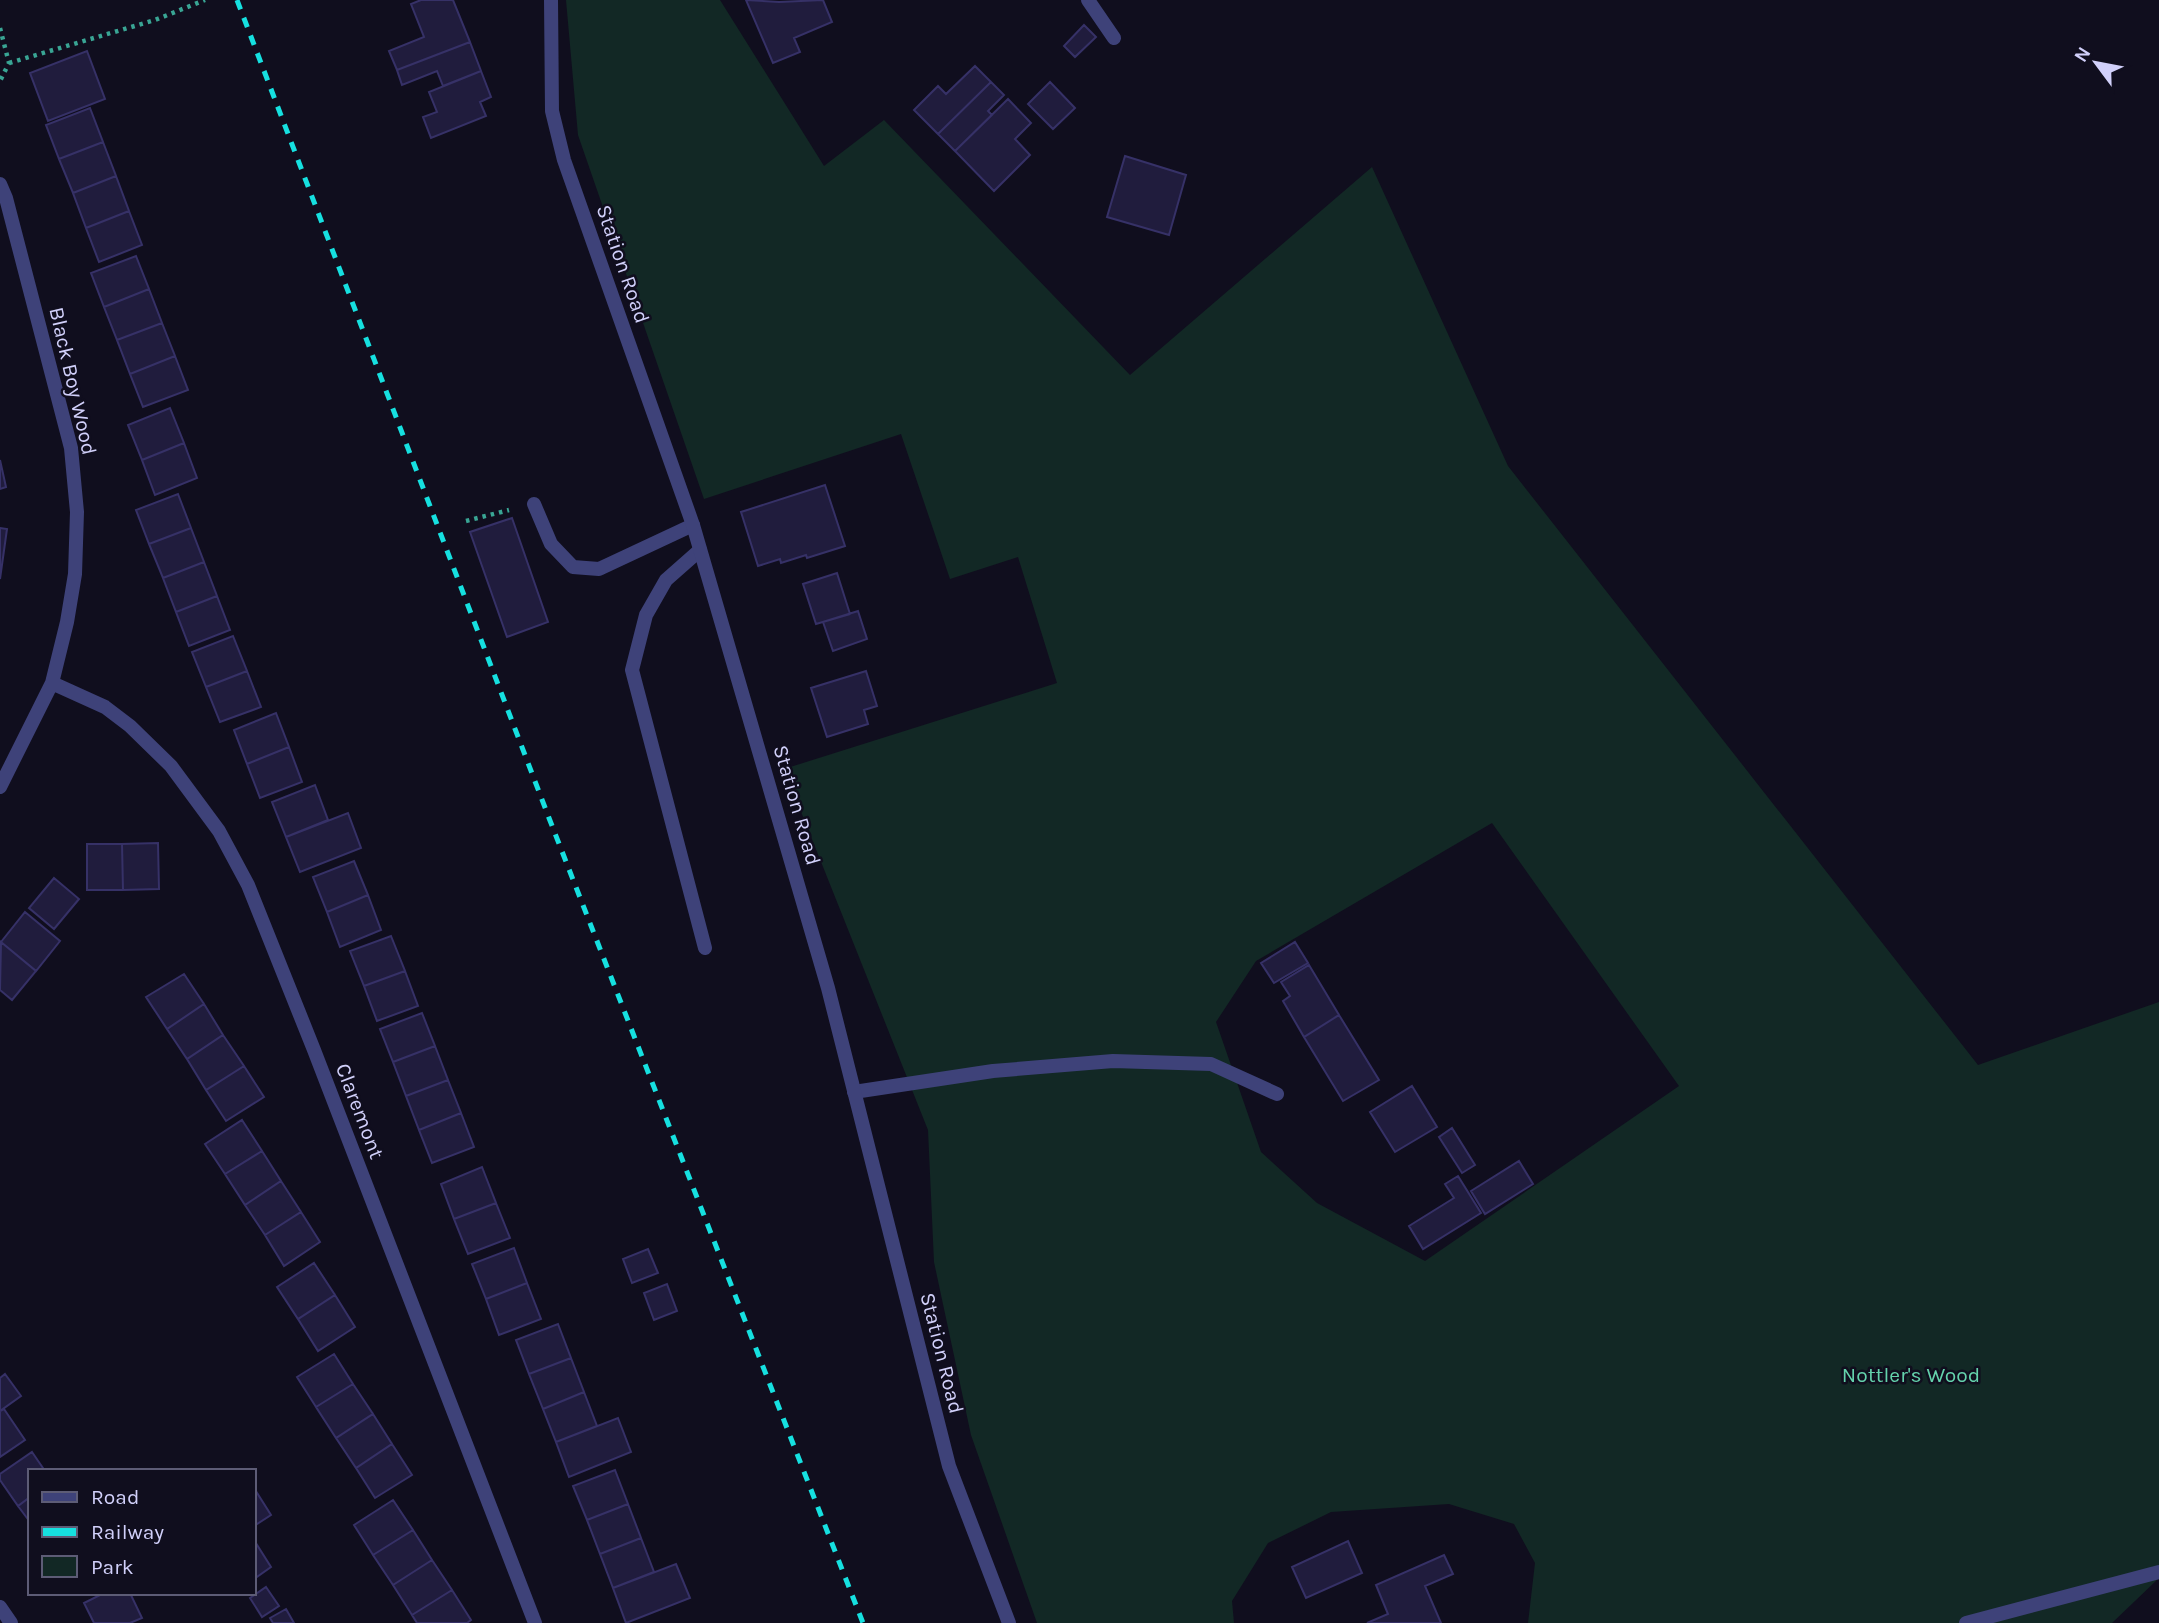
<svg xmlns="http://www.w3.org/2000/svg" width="2159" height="1623" font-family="Karla,sans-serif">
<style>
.green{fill:#122825;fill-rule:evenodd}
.building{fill:#201c3d;stroke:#363167;stroke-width:2}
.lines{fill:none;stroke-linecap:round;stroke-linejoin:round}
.path{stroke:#39a594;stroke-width:4.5;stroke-dasharray:3.5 5;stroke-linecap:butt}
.service{stroke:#3e4279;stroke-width:14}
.minor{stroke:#3e4279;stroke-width:14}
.tertiary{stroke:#3e4279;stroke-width:14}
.rail{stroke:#16e0e0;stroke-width:5;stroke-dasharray:10 9;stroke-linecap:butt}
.labels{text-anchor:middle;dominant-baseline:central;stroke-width:5;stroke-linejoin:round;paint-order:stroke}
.street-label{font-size:21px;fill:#d1d0fa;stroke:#100e1e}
.park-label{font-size:21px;fill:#64d2ac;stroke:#100e1e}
</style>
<rect width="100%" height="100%" fill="#100e1e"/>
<path class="green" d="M566 0H720L824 166 884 120 1130 375 1372 167 1508 466 1978 1065 2159 1002V1578L2112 1623H1528L1535 1563 1514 1524 1449 1504 1331 1512 1268 1543 1232 1601 1234 1623H1037L971 1435 934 1262 928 1130 784 769 1057 683 1018 557 950 579 901 434 704 499 578 135ZM1492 823 1679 1086 1425 1261 1317 1203 1261 1152 1216 1022 1256 961Z"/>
<path class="building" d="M421 0H453L470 42 397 70 389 51 424 37 411 4Z
M746 0 779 2 823 0 832 22 794 38 800 52 773 63Z
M1084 25 1096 37 1075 57 1064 46Z
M470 42 481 71 443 86 437 71 402 85 397 70Z
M87 51 105 99 48 121 30 73Z
M975 66 991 82 938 134 914 110 938 86 946 94Z
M481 71 491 97 480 102 486 116 431 138 423 117 437 112 429 92Z
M991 82 1004 95 988 111 992 115 955 151 938 134Z
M1050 82 1075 108 1053 129 1028 104Z
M1008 99 1031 123 1015 139 1030 155 994 191 955 151Z
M90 108 103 142 59 159 46 125Z
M103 142 116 176 73 193 59 159Z
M1125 156 1186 175 1169 235 1107 217Z
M116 176 129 211 86 228 73 193Z
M129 211 142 245 99 262 86 228Z
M136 256 149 289 104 307 91 273Z
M149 289 162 323 117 340 104 307Z
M162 323 175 356 130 374 117 340Z
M175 356 188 390 143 407 130 374Z
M170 408 184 443 142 460 128 425Z
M184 443 197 478 155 495 142 460Z
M0 460 6 487 0 489Z
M825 485 845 546 807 558 806 555 781 563 780 559 758 566 741 512Z
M178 494 191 528 149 544 136 510Z
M512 518 548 622 507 637 470 532Z
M0 528 7 529 0 579Z
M191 528 204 562 163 578 149 544Z
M204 562 217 596 176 612 163 578Z
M837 573 850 614 816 624 803 584Z
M217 596 230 630 189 646 176 612Z
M858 611 867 639 833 651 823 622Z
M233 636 247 671 206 687 192 652Z
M247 671 261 707 220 722 206 687Z
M866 671 877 706 864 710 868 724 827 737 811 688Z
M276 713 289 747 247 764 234 730Z
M289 747 302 782 260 798 247 764Z
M315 785 328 820 286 837 272 802Z
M348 813 361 848 300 872 286 837Z
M158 843 159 889 123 890 122 844Z
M87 844H122L123 890H87Z
M354 861 368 895 327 912 313 877Z
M54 878 79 899 54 929 29 908Z
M368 895 381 930 340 947 327 912Z
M25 912 60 941 36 971 1 942Z
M391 936 405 971 364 986 350 951Z
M1 942 36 971 12 1000 0 990Z
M1295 942 1308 963 1274 983 1261 963Z
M1309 965 1339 1015 1304 1037 1283 1001 1290 996 1281 982Z
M405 971 418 1006 377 1021 364 986Z
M184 974 204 1004 167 1029 146 997Z
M204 1004 223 1035 187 1059 167 1029Z
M422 1013 435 1046 393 1062 380 1029Z
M1339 1015 1379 1080 1343 1101 1304 1037Z
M223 1035 244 1066 206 1090 187 1059Z
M435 1046 448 1080 406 1096 393 1062Z
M244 1066 264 1097 226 1121 206 1090Z
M448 1080 461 1113 419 1130 406 1096Z
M1412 1086 1437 1127 1395 1152 1370 1112Z
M461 1113 474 1147 432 1163 419 1130Z
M242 1120 262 1151 225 1174 205 1144Z
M1452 1128 1475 1165 1462 1173 1439 1137Z
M262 1151 281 1181 245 1205 225 1174Z
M1519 1161 1533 1184 1485 1214 1471 1191Z
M482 1167 496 1203 454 1219 441 1184Z
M1458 1176 1481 1213 1423 1249 1409 1226 1454 1198 1445 1184Z
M281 1181 301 1212 265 1235 245 1205Z
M496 1203 510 1238 468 1254 454 1219Z
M301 1212 320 1242 284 1266 265 1235Z
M514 1248 527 1283 486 1299 472 1264Z
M648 1249 658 1273 632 1283 623 1259Z
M314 1263 335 1295 298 1319 277 1287Z
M527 1283 541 1319 499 1335 486 1299Z
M667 1284 677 1311 654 1320 644 1293Z
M335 1295 355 1327 318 1351 298 1319Z
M558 1324 571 1358 529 1374 516 1340Z
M334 1354 353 1384 316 1407 297 1377Z
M571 1358 584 1392 543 1409 529 1374Z
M5 1374 21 1396 0 1411V1378Z
M353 1384 373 1414 336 1438 316 1407Z
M584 1392 597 1426 556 1442 543 1409Z
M4 1409 25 1440 0 1457V1411Z
M373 1414 392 1444 356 1468 336 1438Z
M618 1418 631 1452 569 1477 556 1442Z
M392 1444 412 1475 375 1498 356 1468Z
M32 1452 45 1471H30V1497L18 1506 0 1480V1474Z
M615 1470 628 1504 587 1520 573 1486Z
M254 1488 271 1515 254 1526Z
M30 1497V1522L18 1506Z
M393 1500 413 1530 373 1555 354 1525Z
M628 1504 641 1538 600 1554 587 1520Z
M413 1530 432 1560 393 1585 373 1555Z
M641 1538 654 1572 613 1588 600 1554Z
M254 1540 271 1567 254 1579Z
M1348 1541 1362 1573 1306 1598 1292 1567Z
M1444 1555 1453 1574 1425 1586 1441 1623H1367L1388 1614 1376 1585Z
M432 1560 452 1590 412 1615 393 1585Z
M676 1564 690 1598 626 1623 613 1588Z
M266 1587 279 1606 262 1617 250 1598Z
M452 1590 471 1620 467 1623H417L412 1615Z
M104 1593H130L142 1618 130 1623H94L84 1603Z
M286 1609 294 1623H273L270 1618Z"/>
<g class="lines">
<path class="path" d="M0 28 9 63 0 81
M9 63 155 20 205 0
M466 521 509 510"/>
<path class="service" d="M1088 0 1114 38
M534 504 551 544 573 567 599 569 693 525
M700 550 666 580 646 615 632 670 705 948
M854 1092 993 1071 1113 1061 1211 1064 1277 1094
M1966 1623 2159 1572"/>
<path class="minor" d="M0 184 6 198 71 448 77 512 75 574 67 622 52 683 0 787
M52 683 105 707 130 726 171 766 219 831 248 885 314 1050 535 1623
M0 1607 11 1623"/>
<path class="tertiary" d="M551 0 552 111 564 160 693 525 828 988 949 1466 1009 1623"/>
<path class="rail" d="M237 0 549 818 863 1623"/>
</g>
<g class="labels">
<g class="street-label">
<text transform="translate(623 264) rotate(71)">Station Road</text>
<text transform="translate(73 381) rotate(77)">Black Boy Wood</text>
<text transform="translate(797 805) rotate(74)">Station Road</text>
<text transform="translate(360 1111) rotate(69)">Claremont</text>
<text transform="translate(942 1353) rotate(76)">Station Road</text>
</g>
<g class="park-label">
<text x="1911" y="1375">Nottler's Wood</text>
</g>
</g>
<rect x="28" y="1469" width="228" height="126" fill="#100e1e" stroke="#5d5c76" stroke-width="2"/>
<rect x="42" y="1492" width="35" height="10" fill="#3e4279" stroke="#5d5c76" stroke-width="2"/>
<text x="91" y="1504" font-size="21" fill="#d1d0fa">Road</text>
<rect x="42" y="1527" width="35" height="10" fill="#16e0e0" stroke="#5d5c76" stroke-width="2"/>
<text x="91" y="1539" font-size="21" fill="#d1d0fa">Railway</text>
<rect x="42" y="1556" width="35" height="21" fill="#122825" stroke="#5d5c76" stroke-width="2"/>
<text x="91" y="1574" font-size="21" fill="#d1d0fa">Park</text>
<g transform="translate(2096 63) rotate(302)" stroke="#100e1e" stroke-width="5" paint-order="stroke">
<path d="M0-5L12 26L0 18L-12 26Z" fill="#d1d0fa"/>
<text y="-10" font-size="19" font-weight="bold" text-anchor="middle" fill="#d1d0fa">N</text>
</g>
</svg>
